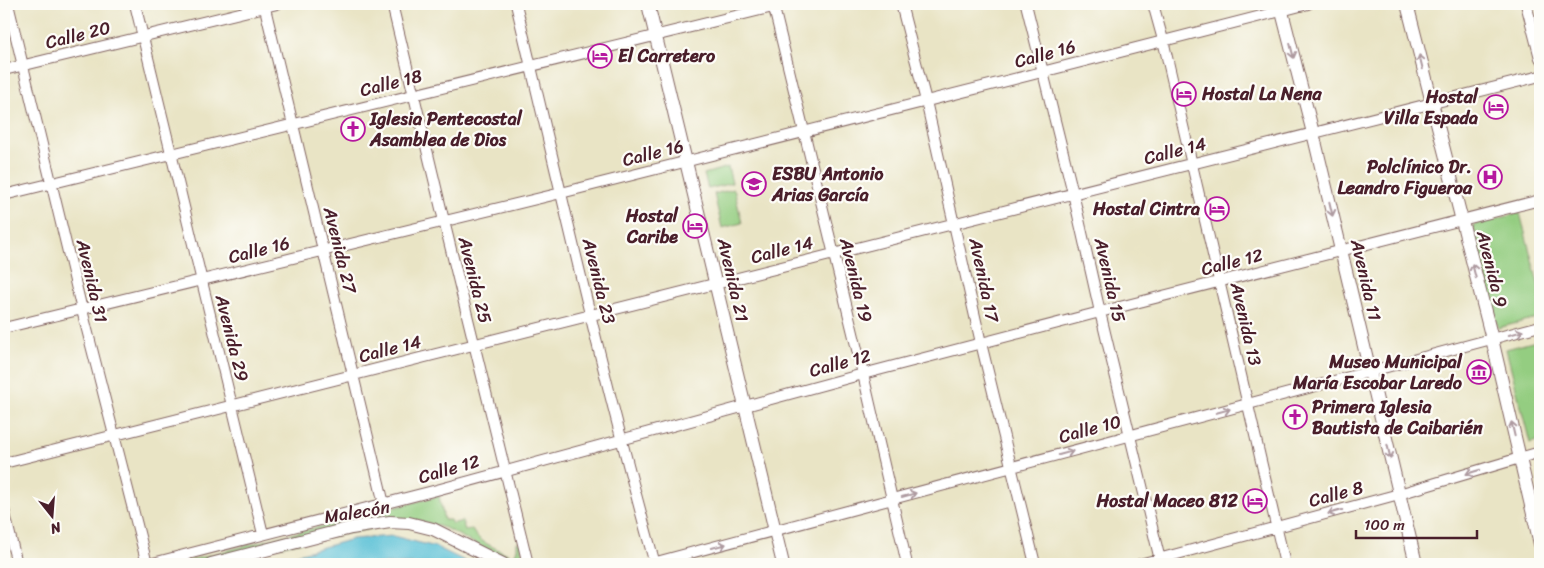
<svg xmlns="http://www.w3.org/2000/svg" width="1544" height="568" font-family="Sriracha,sans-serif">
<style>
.green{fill:#94cd81;stroke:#6f7656}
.water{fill:#59c0d6;stroke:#527080}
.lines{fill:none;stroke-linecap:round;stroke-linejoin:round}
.minor-casing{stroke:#826461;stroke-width:12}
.major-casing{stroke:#826461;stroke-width:14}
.minor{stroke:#fff;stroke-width:10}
.major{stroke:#fff;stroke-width:12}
.oneway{stroke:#ae9aa0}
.labels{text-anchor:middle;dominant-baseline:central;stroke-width:4.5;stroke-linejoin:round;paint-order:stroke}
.street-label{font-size:18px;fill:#4a1f2b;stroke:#fdfcf7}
.poi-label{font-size:18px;font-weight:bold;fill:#4a1f2b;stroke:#fdfcf7;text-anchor:end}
</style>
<rect width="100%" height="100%" fill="#fdfcf7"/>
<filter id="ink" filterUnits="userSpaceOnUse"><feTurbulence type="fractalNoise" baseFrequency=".02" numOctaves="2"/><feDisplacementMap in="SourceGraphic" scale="10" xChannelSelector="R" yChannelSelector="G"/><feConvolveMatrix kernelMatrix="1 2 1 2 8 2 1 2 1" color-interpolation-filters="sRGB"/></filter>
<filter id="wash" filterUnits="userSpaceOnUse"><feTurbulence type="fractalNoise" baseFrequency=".0096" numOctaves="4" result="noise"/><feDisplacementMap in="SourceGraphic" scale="20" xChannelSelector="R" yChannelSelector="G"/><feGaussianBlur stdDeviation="1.12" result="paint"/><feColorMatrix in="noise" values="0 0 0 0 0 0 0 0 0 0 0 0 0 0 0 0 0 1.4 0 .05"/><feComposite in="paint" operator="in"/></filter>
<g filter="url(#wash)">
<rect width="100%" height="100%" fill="#e9e4c5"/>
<path class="green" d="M728 167 732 183 708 189 704 174Z
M734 189 742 223 722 228 714 194Z
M1520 213 1540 291V317L1498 328 1473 225Z
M1540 340V440L1530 443 1506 349Z
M439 496 444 520H450L452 524 462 521 465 530 472 529C476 542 501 550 514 557L517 549V542L521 543 523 561 516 564 512 563 445 528 418 520 210 560 195 564H175Z"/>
<path class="water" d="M393 536 436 547 471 564H261L353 539Z"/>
</g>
<g filter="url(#ink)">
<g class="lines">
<g class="minor-casing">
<path id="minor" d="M8 4 82 310 147 564
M135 4 263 534
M264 4 384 504
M392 4 444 221 527 560V564
M516 4C561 191 603 379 655 564
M773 4 863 374 907 564
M901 4 926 101 981 343 1035 564
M1026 4 1073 193 1100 312 1161 564
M1153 4 1163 40 1285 564
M1526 4 1540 58
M4 70 277 4
M4 195 785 4
M4 328 561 193 1042 72 1308 4
M4 463 1540 76
M4 510 17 564
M149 564 433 491 863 374 1100 312 1540 200
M649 564 1540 326
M1140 564 1399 494 1540 452"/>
</g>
<g class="major-casing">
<path id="major" d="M648 4 783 564
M1280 4 1313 133 1416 564
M1407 4 1492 339 1540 544
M211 564 351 528 390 522 409 523 433 529 503 564"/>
</g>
<use href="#minor" class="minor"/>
<use href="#major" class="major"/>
</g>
<defs><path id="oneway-shaft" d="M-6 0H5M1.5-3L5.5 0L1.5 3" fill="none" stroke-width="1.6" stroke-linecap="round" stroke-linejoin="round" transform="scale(1.25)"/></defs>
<g class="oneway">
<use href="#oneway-shaft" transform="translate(1292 51) rotate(76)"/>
<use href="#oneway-shaft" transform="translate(1421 62) rotate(-104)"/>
<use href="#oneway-shaft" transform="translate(1331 209) rotate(77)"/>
<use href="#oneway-shaft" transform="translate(1474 271) rotate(-104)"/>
<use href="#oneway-shaft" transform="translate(1516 333) rotate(-15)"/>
<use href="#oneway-shaft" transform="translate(1223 411) rotate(-15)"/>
<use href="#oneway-shaft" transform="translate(1513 429) rotate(-103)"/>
<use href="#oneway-shaft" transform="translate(1389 452) rotate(77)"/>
<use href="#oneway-shaft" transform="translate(1066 453) rotate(-15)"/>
<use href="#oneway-shaft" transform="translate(1473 472) rotate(163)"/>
<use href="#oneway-shaft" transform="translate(909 495) rotate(-15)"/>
<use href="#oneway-shaft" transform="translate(1335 512) rotate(165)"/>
<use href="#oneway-shaft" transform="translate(719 546) rotate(-15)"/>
</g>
</g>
<defs>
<g id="hotel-ring" transform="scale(1.25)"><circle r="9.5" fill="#fdfcf7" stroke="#b5179e" stroke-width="1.5"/><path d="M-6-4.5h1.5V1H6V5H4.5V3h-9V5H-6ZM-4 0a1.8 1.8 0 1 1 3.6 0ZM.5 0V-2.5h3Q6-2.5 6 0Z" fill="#b5179e"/></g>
<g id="church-ring" transform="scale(1.25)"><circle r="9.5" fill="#fdfcf7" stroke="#b5179e" stroke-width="1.5"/><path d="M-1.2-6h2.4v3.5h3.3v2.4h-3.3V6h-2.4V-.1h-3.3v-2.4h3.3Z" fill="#b5179e"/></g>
<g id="hospital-ring" transform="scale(1.25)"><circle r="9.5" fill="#fdfcf7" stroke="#b5179e" stroke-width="1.5"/><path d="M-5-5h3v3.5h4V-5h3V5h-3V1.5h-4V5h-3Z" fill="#b5179e"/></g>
<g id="school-ring" transform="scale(1.25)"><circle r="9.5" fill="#fdfcf7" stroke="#b5179e" stroke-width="1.5"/><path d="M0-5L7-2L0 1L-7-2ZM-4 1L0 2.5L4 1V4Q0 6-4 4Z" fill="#b5179e"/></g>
<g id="museum-ring" transform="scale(1.25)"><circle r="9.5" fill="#fdfcf7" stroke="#b5179e" stroke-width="1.5"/><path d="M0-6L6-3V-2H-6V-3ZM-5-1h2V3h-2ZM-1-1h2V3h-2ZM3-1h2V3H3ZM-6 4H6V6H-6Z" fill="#b5179e"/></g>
</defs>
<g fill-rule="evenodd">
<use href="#hotel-ring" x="600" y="56"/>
<use href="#hotel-ring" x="1184" y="94"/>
<use href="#hotel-ring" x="1496" y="107"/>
<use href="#church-ring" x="353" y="129"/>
<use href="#hospital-ring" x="1490" y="177"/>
<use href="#school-ring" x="754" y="184"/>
<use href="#hotel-ring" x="1217" y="209"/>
<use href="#hotel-ring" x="695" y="226"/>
<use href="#museum-ring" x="1479" y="372"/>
<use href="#church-ring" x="1295" y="417"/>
<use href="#hotel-ring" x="1255" y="501"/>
</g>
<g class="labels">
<g class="street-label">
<text transform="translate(78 35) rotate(-14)">Calle 20</text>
<text transform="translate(1045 54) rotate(-15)">Calle 16</text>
<text transform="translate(391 83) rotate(-14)">Calle 18</text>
<text transform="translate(1175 151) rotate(-14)">Calle 14</text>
<text transform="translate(653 153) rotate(-14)">Calle 16</text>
<text transform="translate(259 250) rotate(-14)">Calle 16</text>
<text transform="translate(340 250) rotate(76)">Avenida 27</text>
<text transform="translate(782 250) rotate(-14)">Calle 14</text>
<text transform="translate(1232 262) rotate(-14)">Calle 12</text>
<text transform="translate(1492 269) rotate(76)">Avenida 9</text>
<text transform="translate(475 280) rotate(76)">Avenida 25</text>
<text transform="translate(733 280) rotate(77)">Avenida 21</text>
<text transform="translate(856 280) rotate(76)">Avenida 19</text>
<text transform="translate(984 280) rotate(78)">Avenida 17</text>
<text transform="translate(1110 280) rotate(77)">Avenida 15</text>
<text transform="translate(1366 280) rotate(77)">Avenida 11</text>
<text transform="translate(92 281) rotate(77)">Avenida 31</text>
<text transform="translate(599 281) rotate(76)">Avenida 23</text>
<text transform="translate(1246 324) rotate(77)">Avenida 13</text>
<text transform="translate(232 338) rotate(76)">Avenida 29</text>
<text transform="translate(390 349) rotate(-14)">Calle 14</text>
<text transform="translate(840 363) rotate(-15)">Calle 12</text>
<text transform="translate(1090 429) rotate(-15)">Calle 10</text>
<text transform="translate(449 469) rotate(-16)">Calle 12</text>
<text transform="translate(1336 494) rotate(-15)">Calle 8</text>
<text transform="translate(357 512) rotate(-9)">Malecón</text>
</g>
<g class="poi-label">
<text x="618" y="56" text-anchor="start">El Carretero</text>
<text x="1202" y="94" text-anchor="start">Hostal La Nena</text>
<text x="1478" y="97">Hostal<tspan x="1478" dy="21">Villa Espada</tspan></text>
<text x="370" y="119" text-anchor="start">Iglesia Pentecostal<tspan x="370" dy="21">Asamblea de Dios</tspan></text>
<text x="1472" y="167">Polclínico Dr.<tspan x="1472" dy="21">Leandro Figueroa</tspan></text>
<text x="772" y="174" text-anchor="start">ESBU Antonio<tspan x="772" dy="21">Arias García</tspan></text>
<text x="1200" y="209">Hostal Cintra</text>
<text x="678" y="216">Hostal<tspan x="678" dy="21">Caribe</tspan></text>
<text x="1462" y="362">Museo Municipal<tspan x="1462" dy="21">María Escobar Laredo</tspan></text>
<text x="1312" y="407" text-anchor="start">Primera Iglesia<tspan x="1312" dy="21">Bautista de Caibarién</tspan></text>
<text x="1238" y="501">Hostal Maceo 812</text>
</g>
</g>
<rect width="1544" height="568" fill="none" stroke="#fdfcf7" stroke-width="20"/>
<g transform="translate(52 516) rotate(163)" stroke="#fdfcf7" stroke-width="4" paint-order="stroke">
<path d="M0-4L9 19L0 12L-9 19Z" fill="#4a1f2b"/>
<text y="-8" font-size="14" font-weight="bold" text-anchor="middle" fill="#4a1f2b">N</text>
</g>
<path d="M1356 530v8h121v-8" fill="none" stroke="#4a1f2b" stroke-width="2.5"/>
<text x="1364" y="530" font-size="15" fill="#4a1f2b" stroke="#fdfcf7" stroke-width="4" paint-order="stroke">100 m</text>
</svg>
